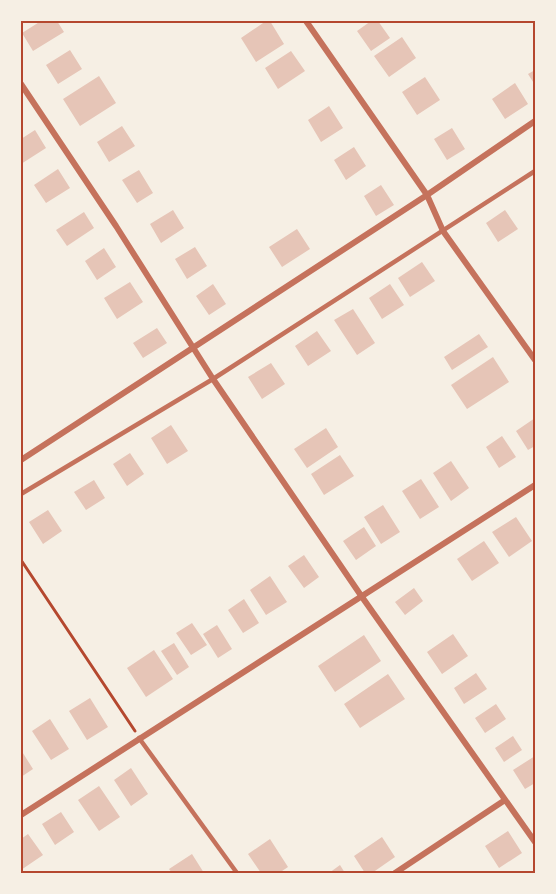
<svg xmlns="http://www.w3.org/2000/svg" width="556" height="894" font-family="'Roboto Condensed',sans-serif">
<style>
.building{fill:#e6c5b7}
.lines{fill:none;stroke-linecap:round;stroke-linejoin:round}
.path{stroke:#b5482f;stroke-width:3}
.service{stroke:#c5725c;stroke-width:4.5}
.minor{stroke:#c5725c;stroke-width:6}
.neatline{fill:none;stroke:#b5482f;stroke-width:2}
</style>
<rect width="100%" height="100%" fill="#f6efe4"/>
<path class="building" d="M41 21H57L64 32 33 51 22 33Z
M266 21H270L284 44 256 62 241 38Z
M371 21H378L390 38 371 51 357 31Z
M402 37 416 58 389 77 374 56Z
M70 50 82 69 58 84 46 65Z
M291 51 305 71 278 89 265 68Z
M535 70V85L528 74Z
M99 76 116 103 80 126 63 99Z
M425 77 440 100 417 115 402 92Z
M515 83 528 104 505 119 492 99Z
M329 106 343 128 321 142 308 120Z
M122 126 135 146 109 162 97 142Z
M452 128 465 149 447 160 434 139Z
M35 130 46 148 21 164V139Z
M354 147 366 166 346 180 334 160Z
M58 169 70 188 46 203 34 185Z
M139 170 153 193 137 203 122 180Z
M381 185 394 205 376 216 364 196Z
M173 210 184 228 161 243 150 224Z
M505 210 518 229 498 242 486 223Z
M84 212 94 228 67 246 56 230Z
M297 229 310 249 282 267 269 247Z
M195 247 207 266 187 279 175 259Z
M104 248 116 267 97 280 85 261Z
M422 262 435 281 410 297 398 278Z
M130 282 143 302 117 319 104 298Z
M213 284 226 304 209 315 196 296Z
M390 284 404 305 382 319 369 298Z
M353 309 375 343 357 355 334 320Z
M157 328 167 343 143 358 133 343Z
M317 331 331 351 308 366 295 346Z
M479 334 488 347 452 370 444 357Z
M493 357 509 382 467 409 451 385Z
M271 363 285 384 262 399 248 377Z
M535 418V446L528 450 516 431Z
M171 425 188 451 167 464 151 438Z
M326 428 338 447 307 468 294 449Z
M502 436 516 457 499 468 486 447Z
M130 453 144 474 127 486 113 464Z
M340 455 354 476 324 495 311 474Z
M451 461 469 488 451 501 433 473Z
M421 479 439 507 420 519 402 491Z
M94 480 105 498 86 510 74 492Z
M383 505 400 532 381 544 364 517Z
M48 510 62 531 43 544 29 522Z
M516 517 532 541 509 557 492 532Z
M364 527 376 546 356 560 343 541Z
M484 541 499 563 472 581 457 559Z
M304 555 319 577 304 588 288 566Z
M270 576 287 602 266 615 250 590Z
M414 588 423 601 405 615 395 602Z
M244 599 259 623 243 633 228 610Z
M192 623 207 645 191 655 176 633Z
M217 625 232 649 218 658 203 634Z
M453 634 468 656 442 674 427 652Z
M364 635 381 661 335 692 318 666Z
M174 643 189 667 177 675 161 651Z
M154 650 173 679 146 697 127 668Z
M476 673 487 689 464 704 454 688Z
M388 674 405 699 360 728 344 704Z
M90 698 108 727 87 740 69 711Z
M496 704 506 719 485 733 475 718Z
M50 719 69 749 51 760 32 731Z
M513 736 522 750 504 762 495 748Z
M21 750 33 769 21 777Z
M535 756V783L525 789 513 770Z
M131 768 148 794 131 806 114 780Z
M99 786 120 817 99 831 78 800Z
M61 812 74 832 55 845 42 824Z
M508 831 522 853 499 868 485 846Z
M28 834 43 855 21 870V839Z
M382 837 395 857 372 873H365L354 856Z
M270 839 288 867 279 873H261L248 854Z
M192 854 204 873H172L169 869Z
M340 865 345 873H329Z"/>
<g class="lines">
<path class="path" d="M21 560 135 731"/>
<path class="service" d="M21 494 213 379 535 171
M139 738 237 873"/>
<path class="minor" d="M306 21 427 195 443 231 535 360
M21 84 116 226 213 379 362 597 535 842
M21 460 427 195 535 121
M21 815 535 485
M395 873 505 800"/>
</g>
<rect width="556" height="894" fill="none" stroke="#f6efe4" stroke-width="45"/>
<rect x="22" y="22" width="512" height="850" class="neatline"/>
</svg>
